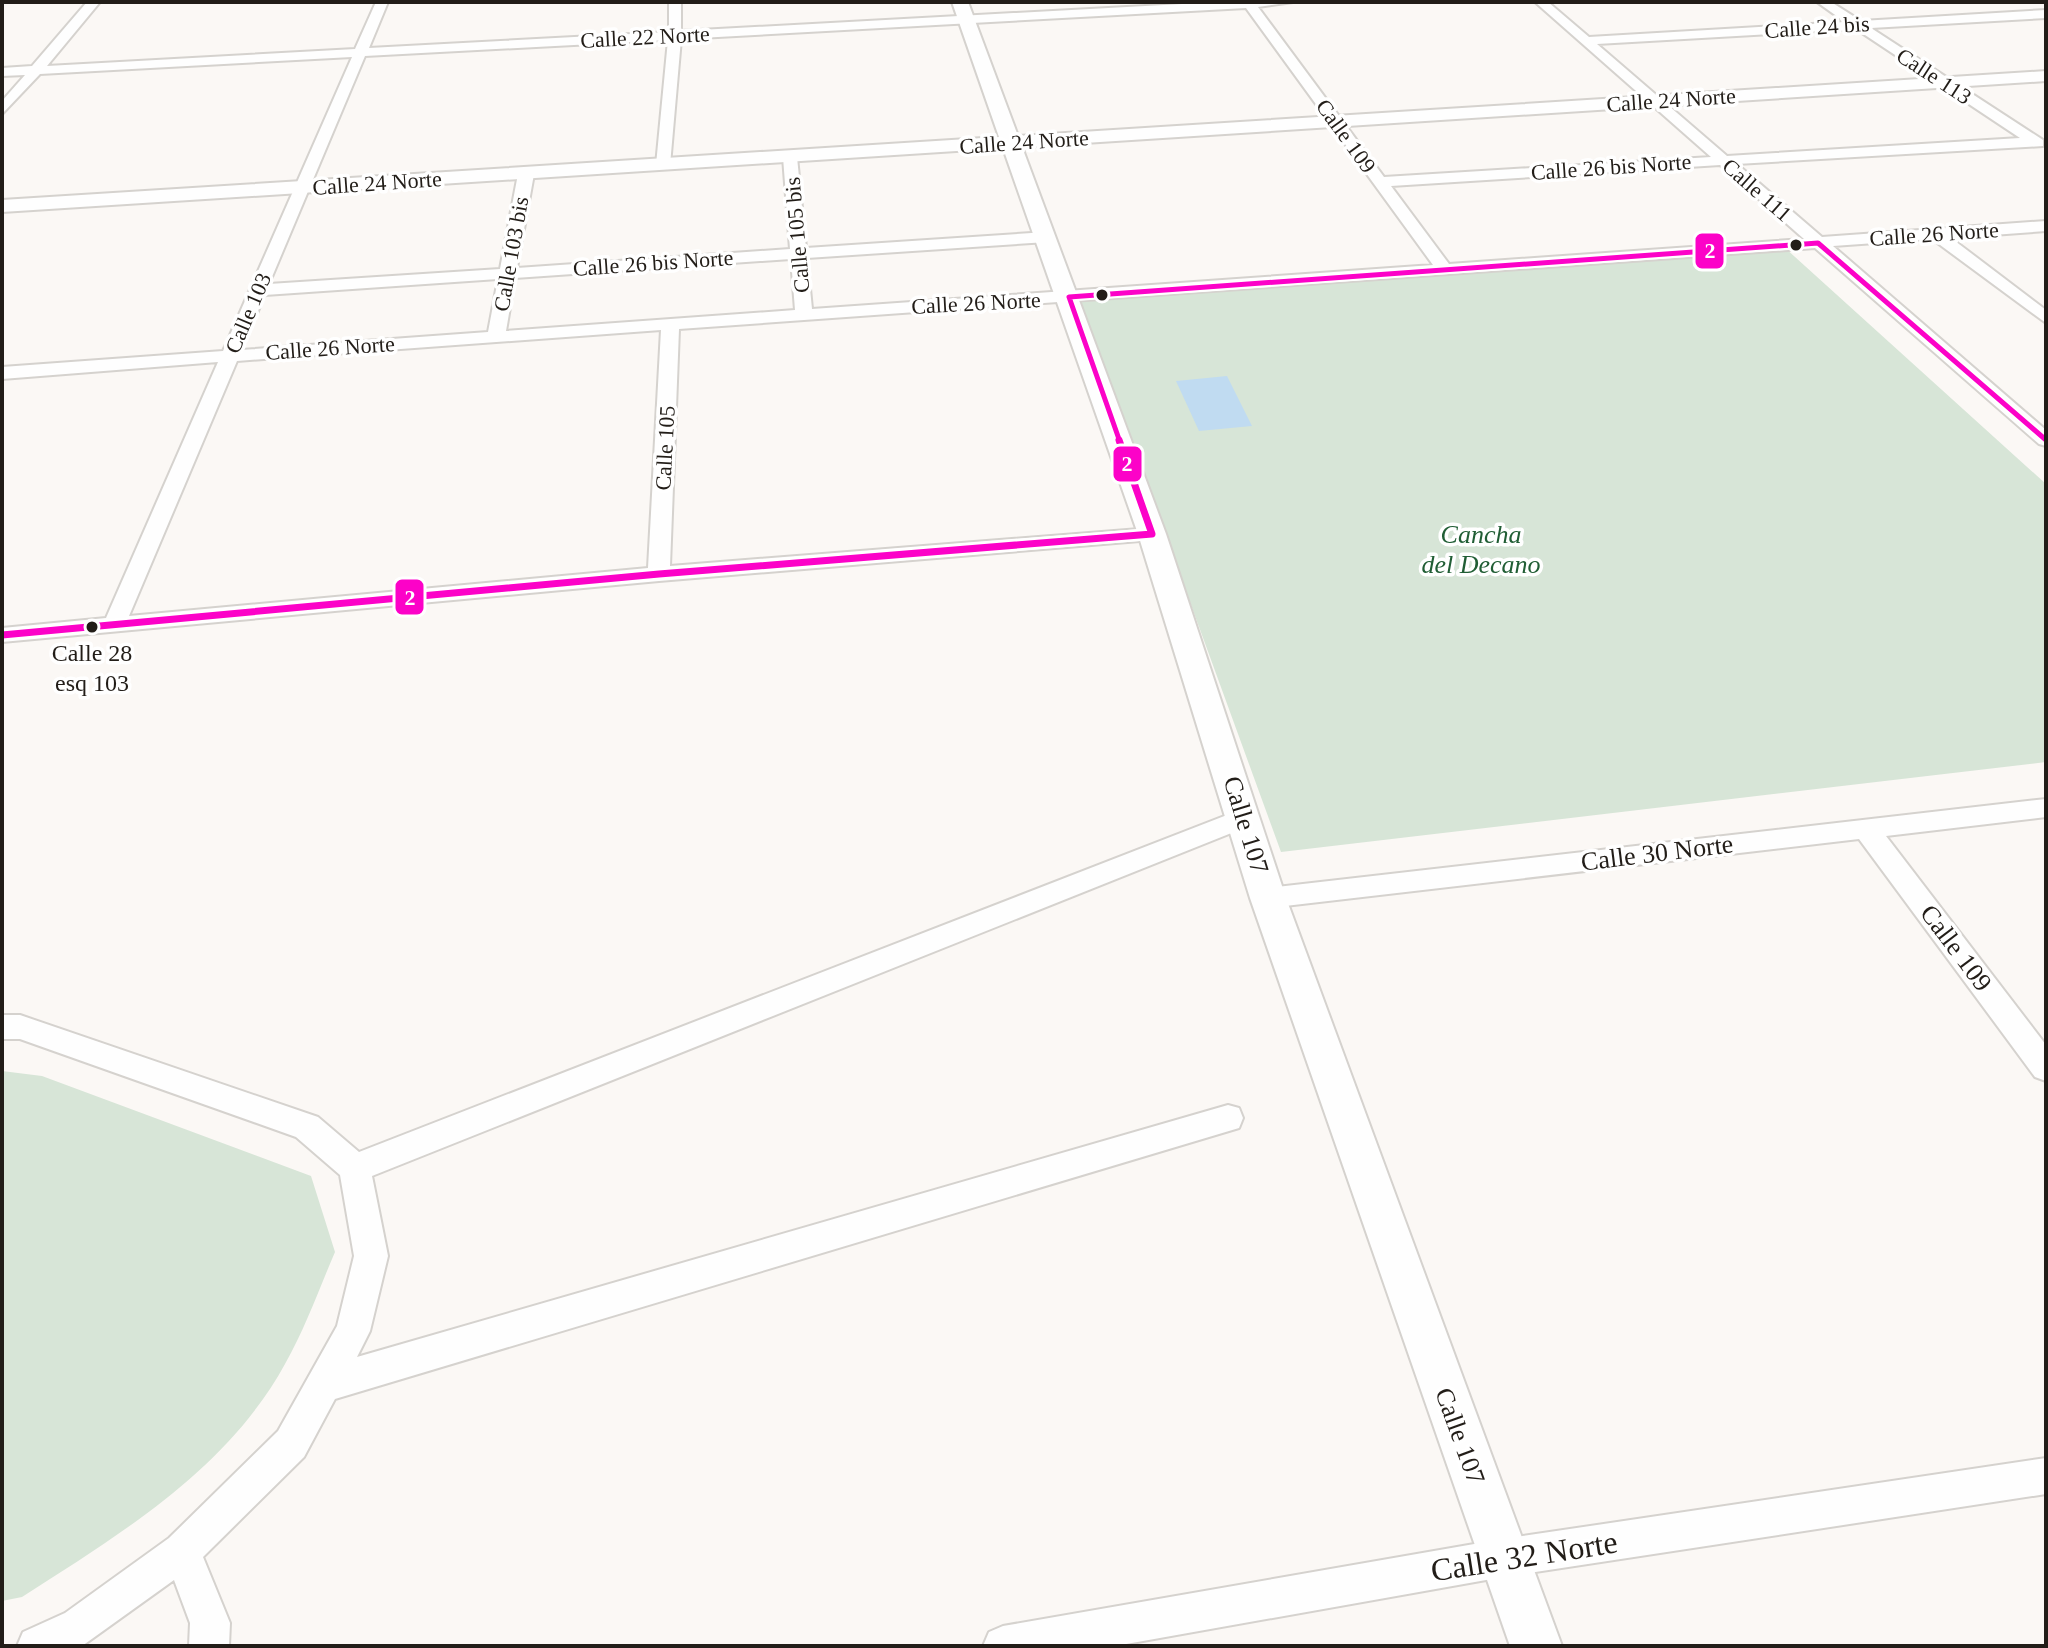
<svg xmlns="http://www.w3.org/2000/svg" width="2048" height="1648" font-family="Georgia,serif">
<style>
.green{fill:#d7e5d7}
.water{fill:#c0dbf1}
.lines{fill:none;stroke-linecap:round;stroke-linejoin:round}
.minor-casing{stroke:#d5d2ce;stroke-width:4}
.tertiary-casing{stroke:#d5d2ce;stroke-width:4}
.minor{fill:#fefefe;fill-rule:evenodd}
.tertiary{fill:#fefefe;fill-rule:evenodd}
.bus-1-far1-casing{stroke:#fff;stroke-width:9}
.bus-1-casing{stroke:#fff;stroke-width:12}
.bus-1-far1{stroke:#fc02c8;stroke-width:5}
.bus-1{stroke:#fc02c8;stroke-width:7}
.bus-dot{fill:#221d18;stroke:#fff;stroke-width:3}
.labels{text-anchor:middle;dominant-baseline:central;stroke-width:7;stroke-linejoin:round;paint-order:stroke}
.far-street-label{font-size:22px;fill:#221d18;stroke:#fff}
.bus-label{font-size:24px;fill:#221d18;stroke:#fff}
.park-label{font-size:26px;font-style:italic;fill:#215e35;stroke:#fff}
.street-label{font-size:26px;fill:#221d18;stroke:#fff}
.near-street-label{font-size:32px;fill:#221d18;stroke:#fff}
.line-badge{stroke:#fff;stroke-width:3}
.badge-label{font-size:22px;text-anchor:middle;font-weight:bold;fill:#fff}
</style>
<rect width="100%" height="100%" fill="#fbf8f5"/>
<path class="green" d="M1784 247 2046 484V762L1281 852 1080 300Z
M2 1071 42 1076 311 1176 335 1252C319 1289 305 1329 285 1364 227 1470 120 1534 22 1597L2 1601Z"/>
<path class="water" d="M1227 376 1252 426 1199 431 1176 381Z"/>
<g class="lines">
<g class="minor-casing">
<path id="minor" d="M87 2H100L47 66 355 49 376 2H388L369 48 669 32V2H681V31L1219 2H1293L1258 7 1384 177 1711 157 1535 2H1548L1589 37 1845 22 1817 2H1831L1861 21 2046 10V18L1871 28 2043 140V146L1737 164 1822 237 2046 221V231L1951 238 2046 310V323L1932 239 1833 246 2046 430V446L2039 444 1815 248 679 329 670 566 1152 528 1163 534 1152 540 659 581 2 642V628L106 618 218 362 2 379V367L223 351 352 57 40 74 2 114V101L25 75 2 76V68L32 66ZM1246 8 1433 265 812 309 807 258 1047 242 1055 237 1047 232 806 248 797 157 790 153 783 157 790 249 517 268 534 174 526 169 518 174 500 269 269 284 365 56 668 40 656 165 663 169 670 165 681 39ZM1856 29 2020 138 1727 156 1597 44ZM1720 165 1804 239 1449 264 1391 186ZM791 259 795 310 506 331 515 278ZM498 279 488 332 241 350 265 295ZM661 330 648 568 129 616 237 361Z
M2046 799V817L1886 836 2046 1045V1081L2035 1077 1859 839 1268 908 1258 905 1254 898 1258 891 1268 888Z
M1245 808 1254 810 1258 817 1254 824 372 1176 388 1256 370 1331 357 1357 1228 1105 1239 1108 1243 1118 1239 1128 335 1399 304 1457 203 1557 230 1623 229 1646H189L190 1623 174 1580 82 1646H17L23 1632 65 1613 169 1538 278 1431 337 1326 354 1256 340 1175 296 1137 20 1039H2V1015H20L318 1117 359 1152Z
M2046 1458V1494L1503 1577 1115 1646H983L989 1632 1003 1626 1503 1539Z"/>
</g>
<g class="tertiary-casing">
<path id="tertiary" d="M952 2H968L1018 136 2046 71V81L1022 147 1166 534 1286 898 1562 1646H1510L1250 898 1138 534 1003 148 2 212V200L999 137Z"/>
</g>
<use href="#minor" class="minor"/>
<use href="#tertiary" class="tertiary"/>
<g class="bus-1-far1-casing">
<path id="bus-1-far1" d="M1120 442 1069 297 1818 243 2046 440"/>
</g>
<g class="bus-1-casing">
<path id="bus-1" d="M2 635 659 574 1152 534 1119 440"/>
</g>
<use href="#bus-1-far1" class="bus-1-far1"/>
<use href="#bus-1" class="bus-1"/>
</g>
<g class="bus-dot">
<circle cx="1796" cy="245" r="7"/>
<circle cx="1102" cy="295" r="7"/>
<circle cx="92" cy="627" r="7"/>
</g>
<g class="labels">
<g class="far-street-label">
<text transform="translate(1817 27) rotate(-4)">Calle 24 bis</text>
<text transform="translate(645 37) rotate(-3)">Calle 22 Norte</text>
<text transform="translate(1934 76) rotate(33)">Calle 113</text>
<text transform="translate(1671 100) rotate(-4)">Calle 24 Norte</text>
<text transform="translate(1346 136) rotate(54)">Calle 109</text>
<text transform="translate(1024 142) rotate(-4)">Calle 24 Norte</text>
<text transform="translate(1611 167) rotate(-4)">Calle 26 bis Norte</text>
<text transform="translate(377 183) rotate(-4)">Calle 24 Norte</text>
<text transform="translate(1757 190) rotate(41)">Calle 111</text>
<text transform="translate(1934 234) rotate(-4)">Calle 26 Norte</text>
<text transform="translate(797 235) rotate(-95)">Calle 105 bis</text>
<text transform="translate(511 254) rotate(-80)">Calle 103 bis</text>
<text transform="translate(653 263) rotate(-4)">Calle 26 bis Norte</text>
<text transform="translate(976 303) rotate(-3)">Calle 26 Norte</text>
<text transform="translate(248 313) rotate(-67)">Calle 103</text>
<text transform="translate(330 348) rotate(-4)">Calle 26 Norte</text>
<text transform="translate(665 448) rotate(-87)">Calle 105</text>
</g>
<g class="bus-label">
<text x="92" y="653">Calle 28<tspan x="92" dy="30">esq 103</tspan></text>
</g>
<g class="park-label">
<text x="1481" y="534">Cancha<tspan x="1481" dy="30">del Decano</tspan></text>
</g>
<g class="street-label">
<text transform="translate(1246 825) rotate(73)">Calle 107</text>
<text transform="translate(1657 853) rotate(-7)">Calle 30 Norte</text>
<text transform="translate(1956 948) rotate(53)">Calle 109</text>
<text transform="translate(1460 1436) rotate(70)">Calle 107</text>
</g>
<g class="near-street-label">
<text transform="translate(1524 1556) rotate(-9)">Calle 32 Norte</text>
</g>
</g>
<g class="line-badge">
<rect x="1694" y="232" width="31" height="38" rx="8" fill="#fc02c8"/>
<rect x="1112" y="445" width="31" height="38" rx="8" fill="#fc02c8"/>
<rect x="394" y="578" width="31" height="38" rx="8" fill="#fc02c8"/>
</g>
<g class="badge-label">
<text x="1710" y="258">2</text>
<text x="1127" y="471">2</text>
<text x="410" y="605">2</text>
</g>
<rect width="2048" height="1648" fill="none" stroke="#221d18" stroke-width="8"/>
</svg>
